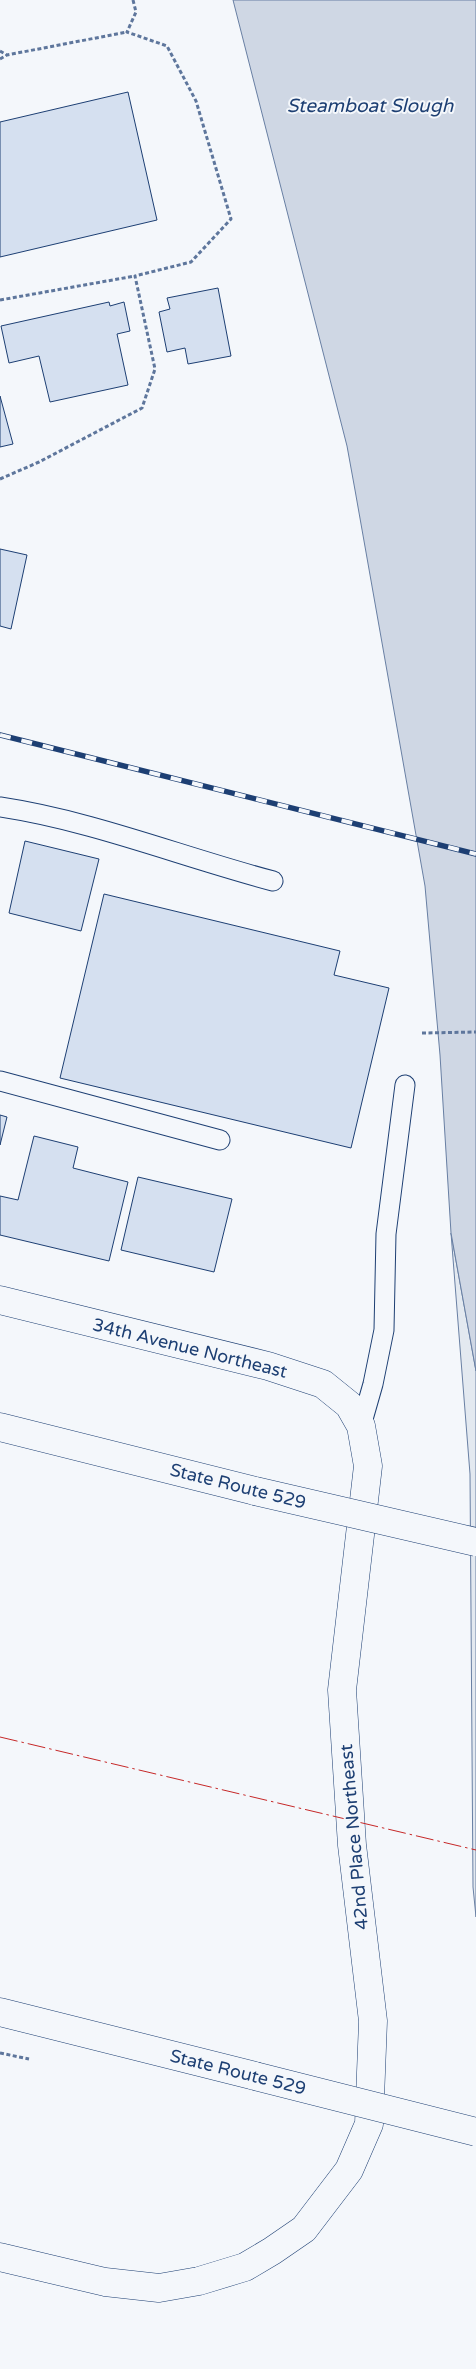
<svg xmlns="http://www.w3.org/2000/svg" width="476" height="2369" font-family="'Varela Round',sans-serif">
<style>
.green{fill:#e3e9f0;stroke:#687fa3}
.water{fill:#cfd7e4;stroke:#687fa3}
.building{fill:#d5e0f0;stroke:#1d3f73}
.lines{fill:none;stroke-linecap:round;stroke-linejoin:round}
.lane-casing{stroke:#1d3f73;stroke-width:21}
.street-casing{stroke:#1d3f73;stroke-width:29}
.primary-casing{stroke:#1d3f73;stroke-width:29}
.path{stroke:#5e769c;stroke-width:3;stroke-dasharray:4 2.5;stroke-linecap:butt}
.lane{stroke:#f4f7fb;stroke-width:19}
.street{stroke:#f4f7fb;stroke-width:28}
.primary{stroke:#f4f7fb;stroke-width:28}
.rail-casing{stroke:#1d3f73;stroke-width:5.5}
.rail{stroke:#f4f7fb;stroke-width:4;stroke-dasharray:11;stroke-linecap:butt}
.primary-bridge-casing{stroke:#1d3f73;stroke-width:29;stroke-linecap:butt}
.primary-bridge{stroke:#f4f7fb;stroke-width:28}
.power{stroke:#c62828;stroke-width:1;stroke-dasharray:18 4 2.5 4;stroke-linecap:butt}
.labels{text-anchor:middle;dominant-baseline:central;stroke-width:4;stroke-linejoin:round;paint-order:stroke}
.street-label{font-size:18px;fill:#1d3f73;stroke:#f4f7fb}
.water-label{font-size:19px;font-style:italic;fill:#1d3f73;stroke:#f4f7fb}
</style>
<rect width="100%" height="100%" fill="#f4f7fb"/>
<path class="green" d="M451 1233 476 1371V1917L473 1887 470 1474Z"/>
<path class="water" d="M233 0H476V1371L451 1233 440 1055 425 886 355 490 347 446Z"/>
<path class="building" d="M128 92 157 220 0 257V122Z
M218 288 231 356 188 364 185 348 167 352 159 312 170 309 167 298Z
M109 302 110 306 124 302 130 331 117 334 128 385 50 402 39 356 9 363 1 326Z
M0 396 13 444 0 447Z
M0 549 27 555 11 629 0 626Z
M25 841 99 859 81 931 9 913Z
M104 894 340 951 334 975 389 988 351 1148 60 1078Z
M0 1115 7 1117 0 1145Z
M34 1136 78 1147 73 1168 128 1182 109 1261 0 1235V1196L18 1200Z
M138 1177 232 1199 214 1272 121 1250Z"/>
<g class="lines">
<g class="lane-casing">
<path id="lane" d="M0 807C93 821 182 857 273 881
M0 1081 220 1140
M361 1426 373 1384 384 1330 386 1234 405 1085"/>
</g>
<g class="street-casing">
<path id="street" d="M0 1300 268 1366 323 1384 349 1405 361 1426 368 1466 342 1690 352 1845 373 2021 369 2124 349 2170 304 2229 272 2251 245 2267 199 2281 159 2288 105 2282 0 2257"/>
</g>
<g class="primary-casing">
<path id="primary" d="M0 1427 255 1491
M0 2012 255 2076"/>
</g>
<path class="path" d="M0 51 7 55
M0 59 7 55 127 32
M0 300 135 276
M0 479 39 462 142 408 155 369 135 276 191 262 231 219 196 101 167 46 127 32 136 12 133 0
M422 1033 476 1032
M0 2053 29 2059"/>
<use href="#lane" class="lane"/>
<use href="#street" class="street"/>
<use href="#primary" class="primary"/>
<g class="rail-casing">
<path id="rail" d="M0 735 476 854"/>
</g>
<use href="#rail" class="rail"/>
<g class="primary-bridge-casing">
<path id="primary-bridge" d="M255 1491 476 1542
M255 2076 476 2132"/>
</g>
<use href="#primary-bridge" class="primary-bridge"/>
<path class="power" d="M0 1737 476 1850"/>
</g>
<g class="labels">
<g class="street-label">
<text transform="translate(190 1348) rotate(14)">34th Avenue Northeast</text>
<text transform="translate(238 1486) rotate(14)">State Route 529</text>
<text transform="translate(354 1837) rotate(-95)">42nd Place Northeast</text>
<text transform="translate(238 2072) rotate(14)">State Route 529</text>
</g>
<g class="water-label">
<text x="370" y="106">Steamboat Slough</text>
</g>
</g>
</svg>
